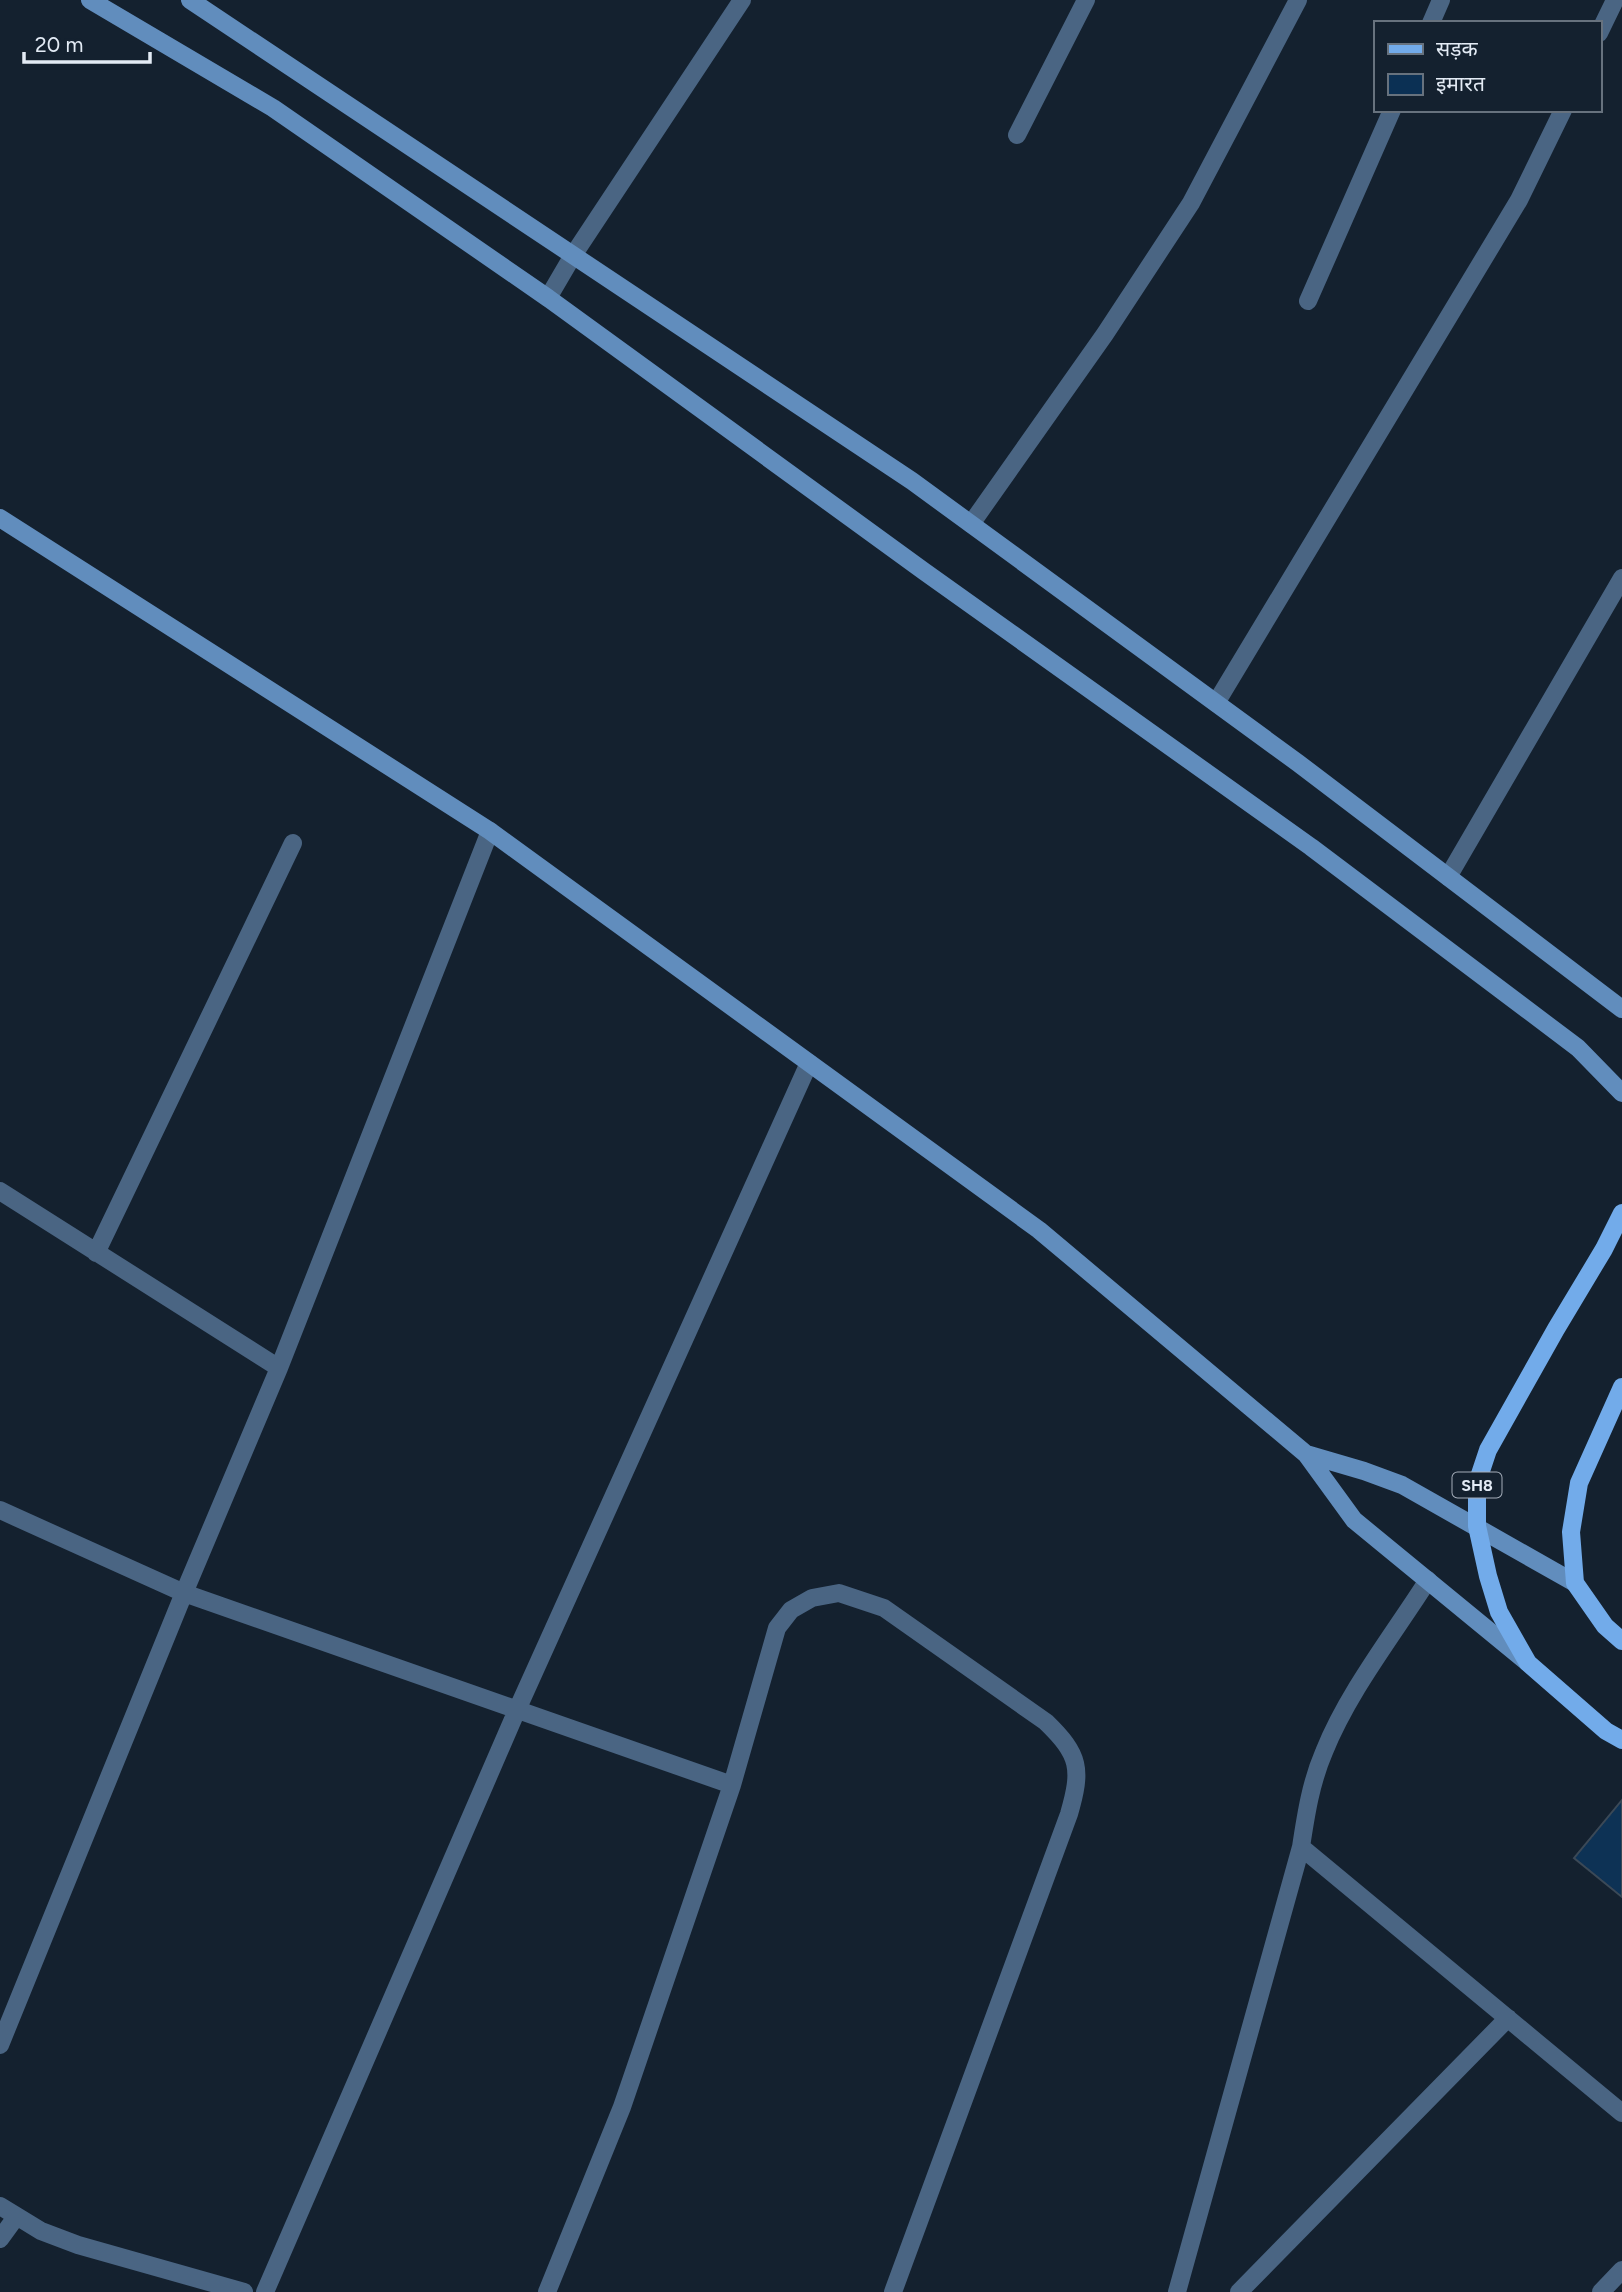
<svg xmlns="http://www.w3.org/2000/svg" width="1622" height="2292" font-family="Figtree,'Noto Sans Devanagari',sans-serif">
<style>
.building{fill:#0b3054;stroke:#3a4857;stroke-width:2;filter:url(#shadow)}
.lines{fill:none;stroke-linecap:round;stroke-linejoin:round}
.minor{stroke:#4a6583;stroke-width:18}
.secondary{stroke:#618dbd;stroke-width:18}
.primary{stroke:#72abea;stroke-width:18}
.labels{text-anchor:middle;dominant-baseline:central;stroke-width:7;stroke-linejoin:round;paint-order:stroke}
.shield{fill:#14212f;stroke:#a5aeba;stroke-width:2}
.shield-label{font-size:16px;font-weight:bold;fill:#e3ebf5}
</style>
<defs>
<filter id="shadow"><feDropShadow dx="8" dy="4.5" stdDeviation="0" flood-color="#0009"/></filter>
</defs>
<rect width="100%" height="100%" fill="#14212f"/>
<path class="building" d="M1622 1800V1897L1574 1858Z"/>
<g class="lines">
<path class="minor" d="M1431 23 1441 0
M1599 33 1615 0
M1017 135 1086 0
M548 298 572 257 742 0
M1308 301 1392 110
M971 524 1105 334 1191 203 1298 0
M1216 703 1519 200 1563 110
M1448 877 1622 578
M0 1191 279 1368
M96 1253 293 843
M0 1510 184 1593 732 1785
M1301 1847C1306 1814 1311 1782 1324 1752 1348 1692 1393 1635 1428 1580
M0 2045 184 1593 279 1368 490 831
M0 2206 41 2231 78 2245 244 2292
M0 2239 16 2217
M265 2292 517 1710 809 1063
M547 2292 622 2107 732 1785 777 1628 791 1610 812 1598 839 1593 884 1608 1046 1722C1080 1755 1082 1769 1069 1814L893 2292
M1177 2292 1301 1847 1622 2113
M1239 2292 1508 2018
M1601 2292 1622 2270"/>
<path class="secondary" d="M90 0 273 108 548 298 925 572 1311 847 1578 1048 1622 1093
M190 0 912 481 1298 763 1622 1009
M0 518 490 831 1039 1230 1306 1454 1354 1520 1527 1662
M1306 1454 1364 1471 1402 1485 1575 1583"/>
<path class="primary" d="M1622 1213 1604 1249 1556 1329 1488 1450 1477 1483V1526L1488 1576 1499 1612 1528 1663 1606 1731 1622 1740
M1622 1387 1579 1483 1571 1532 1575 1583 1605 1626 1622 1641"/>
</g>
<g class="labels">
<rect class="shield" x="1452.5" y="1472.5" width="49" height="25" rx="5"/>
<g class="shield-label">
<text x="1477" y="1485">SH8</text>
</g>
</g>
<rect x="1374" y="21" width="228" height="91" fill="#14212f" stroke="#67727e" stroke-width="2"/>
<rect x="1388" y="44" width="35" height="10" fill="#72abea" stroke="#67727e" stroke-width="2"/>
<text x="1436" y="56" font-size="21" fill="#e3ebf5">सड़क</text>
<rect x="1388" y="74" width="35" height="21" fill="#0b3054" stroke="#67727e" stroke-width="2"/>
<text x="1436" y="91" font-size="21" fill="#e3ebf5">इमारत</text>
<path d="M24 52v10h126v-10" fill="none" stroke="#e3ebf5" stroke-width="3.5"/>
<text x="35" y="52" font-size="21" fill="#e3ebf5" stroke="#14212f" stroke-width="5" paint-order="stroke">20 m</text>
</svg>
